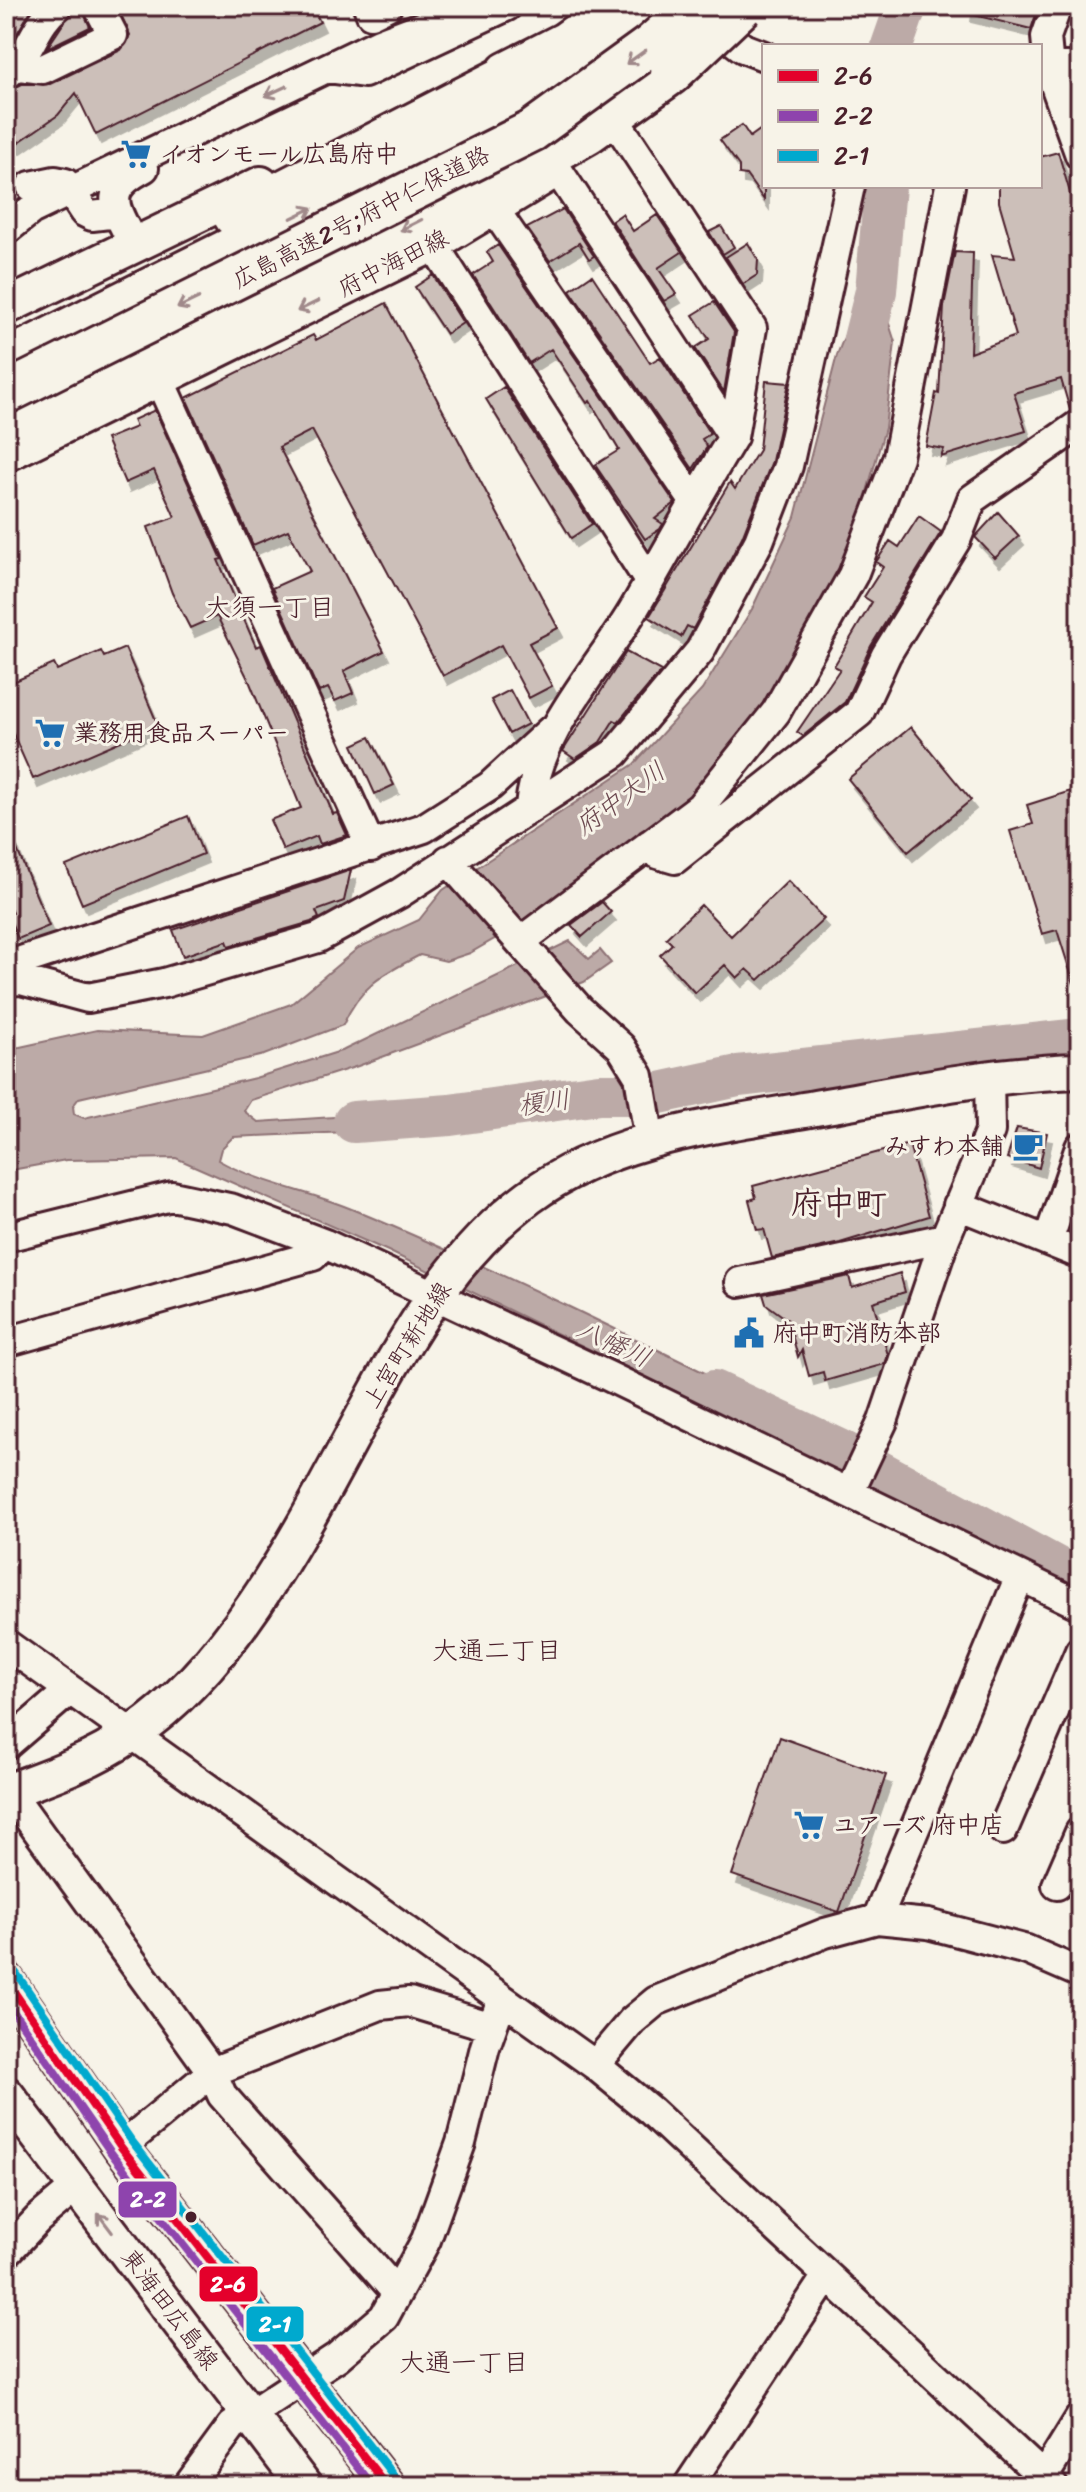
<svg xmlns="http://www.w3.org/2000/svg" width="1086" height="2492" font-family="Sriracha,'Klee One',sans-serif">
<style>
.water{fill:#bcaaa7;stroke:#8e7275;stroke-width:2}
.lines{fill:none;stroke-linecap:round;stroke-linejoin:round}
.river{stroke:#bcaaa7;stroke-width:42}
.building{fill:#ccbfb9;stroke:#4a1f2b;stroke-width:2;filter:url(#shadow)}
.minor-casing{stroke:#4a1f2b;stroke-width:34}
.major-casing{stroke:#4a1f2b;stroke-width:40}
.highway-casing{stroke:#4a1f2b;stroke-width:46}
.minor{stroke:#f7f3e8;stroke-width:28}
.major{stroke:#f7f3e8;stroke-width:34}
.highway{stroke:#f7f3e8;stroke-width:40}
.highway-bridge-casing{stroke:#4a1f2b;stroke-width:46;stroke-linecap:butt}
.highway-bridge{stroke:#f7f3e8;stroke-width:40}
.bus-1-casing{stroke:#f7f3e8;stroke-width:14}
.bus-2-casing{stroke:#f7f3e8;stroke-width:14}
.bus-3-casing{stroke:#f7f3e8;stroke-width:14}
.bus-1{stroke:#e4002b;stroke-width:8}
.bus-2{stroke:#8e44ad;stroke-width:8}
.bus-3{stroke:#00a9ce;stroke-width:8}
.oneway{stroke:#a0898a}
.bus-dot{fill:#4a1f2b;stroke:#f7f3e8;stroke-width:3}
.labels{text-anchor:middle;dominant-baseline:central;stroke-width:6;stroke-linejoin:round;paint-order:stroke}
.poi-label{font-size:24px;font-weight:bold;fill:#4a1f2b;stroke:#f7f3e8;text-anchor:start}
.street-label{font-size:24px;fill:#4a1f2b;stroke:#f7f3e8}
.neighbourhood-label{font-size:26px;fill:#4a1f2b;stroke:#f7f3e8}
.water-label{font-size:26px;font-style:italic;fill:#6c4950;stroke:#f7f3e8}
.district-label{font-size:32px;font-weight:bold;fill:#4a1f2b;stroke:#f7f3e8}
.line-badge{stroke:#f7f3e8;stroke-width:3}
.badge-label{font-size:22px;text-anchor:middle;font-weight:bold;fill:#fff}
</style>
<defs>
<filter id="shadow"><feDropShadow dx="5" dy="9" stdDeviation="0" flood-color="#0004"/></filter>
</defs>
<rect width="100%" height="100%" fill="#f7f3e8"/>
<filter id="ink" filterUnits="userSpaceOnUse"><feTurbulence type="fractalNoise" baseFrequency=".0125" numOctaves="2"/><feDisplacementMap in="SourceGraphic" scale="16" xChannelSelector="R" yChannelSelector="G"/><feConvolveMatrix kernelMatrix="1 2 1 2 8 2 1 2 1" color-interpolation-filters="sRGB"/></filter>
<g filter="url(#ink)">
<path class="water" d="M871 268 895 342 885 428 851 548 797 661 693 805 536 915 470 953 446 961 420 955C383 974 360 986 343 1025L264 1055 79 1098 73 1106 74 1114 84 1118 255 1078 344 1050 570 941 589 959 600 950 611 963 584 982 358 1066 251 1100 244 1111 258 1122 410 1112 416 1129 233 1137 221 1149 218 1160C260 1184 310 1191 354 1210 496 1269 634 1338 772 1406L759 1432 388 1251 176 1158 66 1160 6 1171V1050L97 1030 203 1035 291 1004 358 948 419 920 443 890 634 764 702 690 752 609 795 517 837 355Z"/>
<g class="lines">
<path class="river" d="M892 46 906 6
M864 339 876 291 885 186
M354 1122 450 1115 599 1094H655L738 1076 1080 1039
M714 1391 838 1449 1080 1580"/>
</g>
<path class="building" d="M6 6H34L6 51Z
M75 6H81L90 27 47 48Z
M117 6H312L320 22 96 135 76 93 58 115 6 151V92L22 84H50L121 50 130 35Z
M967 6H1039L1031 29 966 13Z
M742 125 750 137 764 127V200L746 175 739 174V166L720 140Z
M1058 152 1071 196 1080 193V340L1073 342 1080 366V407L1070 410 1061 379 1014 393 1026 431 941 457 944 449 926 446 936 393 939 394 944 306 955 252 973 253 970 353 1016 336 992 255 1015 257 999 202V186H1040V157Z
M563 209 594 256 589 259 579 243 550 261 527 228Z
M622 214 633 231 657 215 682 252 658 268 676 294 664 301 612 221Z
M721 226 734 247 723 254 709 232Z
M748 243 758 260 757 275 743 284 726 257Z
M498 245 675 503 655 519 663 524 660 529 645 539 595 465 619 450 590 401 587 403 551 349 529 363 473 275 493 262 487 252Z
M433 275 463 323 446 334 415 287Z
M592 275 650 363 660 357 710 434 702 439 707 447 693 469 570 290Z
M714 302 734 332 724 392 695 348 709 339 693 315Z
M386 303 558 628 529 643 552 686 529 698 501 645 443 676 312 430 279 447 384 651 344 671 353 693 335 701 328 688 319 692 272 588 310 571 288 530 253 545 186 398 313 335 316 340Z
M766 381 789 383 772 461 742 537 693 629 687 626 681 637 649 617 730 482 735 489 759 450Z
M504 387 592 524 571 538 486 399Z
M155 410 222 559 218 560 256 647 261 645 333 814 337 813 347 835 320 844 317 836 283 850 270 820 301 808 250 683 217 616 190 628 172 593 148 527 175 517 157 477 154 470 125 483 106 439 136 427 133 420Z
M998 512 1019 536 995 558 975 537Z
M919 516 941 532 871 646 845 702 803 736 797 732 840 669 834 666 872 602 864 597 883 567 876 562 890 541 899 547Z
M125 648 158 725 33 779 6 718V685L54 664 57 670 101 651 104 657Z
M626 652 661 671 618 722 614 720 600 742 575 759 563 751Z
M510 690 528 724 509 734 491 700Z
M911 727 971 800 908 852 848 779Z
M370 737 394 785 375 794 353 745Z
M1080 788V990H1076L1057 930 1042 934 1010 831 1033 824 1027 805Z
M188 816 203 854 82 904 66 866Z
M6 823 49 926 18 939 8 915 12 913 6 898Z
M351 870 344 901 316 911 319 918 311 922 229 946 227 941 183 956 173 930Z
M788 881 824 919 759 980 747 969 737 978 725 965 695 993 660 955 672 944 666 938 701 905 731 936Z
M602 902 611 912 582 937 571 925Z
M1017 1128 1047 1133 1039 1168 1007 1158Z
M909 1144 929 1216 840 1243 772 1258 764 1229 757 1230 749 1200 756 1198 753 1186Z
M900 1273 905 1292 873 1302 888 1355 885 1364 825 1381 823 1372 809 1376 802 1350 798 1357 788 1320 766 1304 763 1294 849 1276 852 1288Z
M780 1737 886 1775 839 1912 732 1875Z"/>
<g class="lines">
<g class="minor-casing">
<path id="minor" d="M368 6 371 14 387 6
M1057 6 1046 37 1049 68 1080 155
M703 18 743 48 764 56
M19 66 43 69 113 35 98 6
M1040 67H1080
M327 68 364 73 507 6
M6 75C30 57 34 24 58 6
M617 123 752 328 733 437
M31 186 55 181 65 183 84 212 92 216 118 213
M494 209 694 501
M6 230 31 210 379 43 476 6
M133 243C114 206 101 191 144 168
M433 244 649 581
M159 379 371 847
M530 806C538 729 597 672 635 607 668 550 699 493 733 437L557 169
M650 844 658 854 675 859 859 713 886 655 956 540 972 499 1080 424
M448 860 580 1010 621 1047 639 1076 650 1141
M521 941 700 807 776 712 853 575 898 457 950 186
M15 963 424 828 490 786 550 731
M6 981 21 980 88 998 164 983 318 938 400 893 615 753 700 651 759 541 788 466 850 186
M958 1205 1080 1254
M6 1237 172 1196 233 1209 325 1244 608 1376 1080 1605
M1048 1241 1080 1147
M740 1282 945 1238
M6 1342 313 1256 325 1244
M850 1491 883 1421 945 1238 990 1131 989 1077
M6 1644 595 2065 651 2111 1053 2486
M6 1745 70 1690
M6 1787 212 2072 222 2095 397 2293
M1003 1830 1080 1651
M1057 1885 1080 1832
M877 1919 1020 1576
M595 2065 632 2021 656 2001 825 1933 877 1919 928 1924 1027 1950 1080 1973
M121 2147 212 2072 380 2005 409 2002 492 2027
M6 2253 38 2219 77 2186
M188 2486 232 2426 337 2357 384 2317 426 2240 461 2143 485 2047 502 1999
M688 2486 827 2276
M1038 2486 1080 2418"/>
</g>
<g class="major-casing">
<path id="major" d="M505 70 564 40 611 6
M6 307 261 184
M6 454 433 244 552 172
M6 1792C50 1776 93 1761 132 1734 241 1661 311 1511 373 1398 414 1323 459 1249 529 1197 615 1133 731 1124 832 1105 915 1090 996 1073 1080 1071
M6 1980 121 2147 387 2486
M6 2094 304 2486"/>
</g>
<g class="highway-casing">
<path id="highway" d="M234 216 533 62
M6 360C115 306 224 252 332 198 441 144 558 91 647 6
M6 428 536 163 588 133 671 74"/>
</g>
<use href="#minor" class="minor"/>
<use href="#major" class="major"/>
<use href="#highway" class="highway"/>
<g class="highway-bridge-casing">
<path id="highway-bridge" d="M671 74 743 6
M6 393 532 131 651 45 695 6"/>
</g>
<use href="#highway-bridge" class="highway-bridge"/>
<g class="bus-1-casing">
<path id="bus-1" d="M6 1980 121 2147 387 2486"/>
</g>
<g class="bus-2-casing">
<path id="bus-2" d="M6 2001 112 2154 372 2486"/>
</g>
<g class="bus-3-casing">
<path id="bus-3" d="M16 1973 131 2140 396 2479"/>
</g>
<use href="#bus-1" class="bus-1"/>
<use href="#bus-2" class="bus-2"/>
<use href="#bus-3" class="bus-3"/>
</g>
<defs><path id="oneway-shaft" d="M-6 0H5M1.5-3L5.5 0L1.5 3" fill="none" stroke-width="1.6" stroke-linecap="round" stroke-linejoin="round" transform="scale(2)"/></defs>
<g class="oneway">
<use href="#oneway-shaft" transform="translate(636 57) rotate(144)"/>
<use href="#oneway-shaft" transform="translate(276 91) rotate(155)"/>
<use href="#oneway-shaft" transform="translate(302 213) rotate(-26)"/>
<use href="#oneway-shaft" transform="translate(411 225) rotate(153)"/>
<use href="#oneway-shaft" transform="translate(188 303) rotate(154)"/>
<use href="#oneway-shaft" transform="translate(308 306) rotate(154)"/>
<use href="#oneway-shaft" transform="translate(105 2223) rotate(-127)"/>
</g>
</g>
<defs>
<g id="supermarket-bare" transform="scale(2.4)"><path d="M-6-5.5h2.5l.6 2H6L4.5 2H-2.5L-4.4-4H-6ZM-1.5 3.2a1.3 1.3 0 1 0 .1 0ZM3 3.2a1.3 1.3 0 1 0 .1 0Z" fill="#1f6fb2" stroke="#f7f3e8" stroke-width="2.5" paint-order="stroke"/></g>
<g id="cafe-bare" transform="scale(2.4)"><path d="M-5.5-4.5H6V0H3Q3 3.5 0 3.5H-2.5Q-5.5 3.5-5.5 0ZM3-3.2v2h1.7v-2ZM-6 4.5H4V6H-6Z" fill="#1f6fb2" stroke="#f7f3e8" stroke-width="2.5" paint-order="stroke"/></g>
<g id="civic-bare" transform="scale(2.4)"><path d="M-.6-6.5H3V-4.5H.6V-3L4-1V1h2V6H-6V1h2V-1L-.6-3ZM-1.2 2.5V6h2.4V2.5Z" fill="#1f6fb2" stroke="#f7f3e8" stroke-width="2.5" paint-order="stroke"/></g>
</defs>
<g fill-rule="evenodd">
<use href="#supermarket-bare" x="136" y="154"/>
<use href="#supermarket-bare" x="50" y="733"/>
<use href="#cafe-bare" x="1028" y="1146"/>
<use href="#civic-bare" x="749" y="1333"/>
<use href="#supermarket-bare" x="809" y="1825"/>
</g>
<circle class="bus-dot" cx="191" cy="2217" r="7"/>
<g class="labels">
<g class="poi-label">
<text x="160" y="154">イオンモール広島府中</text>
<text x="74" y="733">業務用食品スーパー</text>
<text x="1004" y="1146" text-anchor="end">みすわ本舗</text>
<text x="773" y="1333">府中町消防本部</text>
<text x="833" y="1825">ユアーズ 府中店</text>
</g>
<g class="street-label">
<text transform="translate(361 217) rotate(-27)">広島高速2号;府中仁保道路</text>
<text transform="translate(393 263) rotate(-27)">府中海田線</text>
<text transform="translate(407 1345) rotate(-58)">上宮町新地線</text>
<text transform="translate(170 2309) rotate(53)">東海田広島線</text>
</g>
<g class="neighbourhood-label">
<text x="270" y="607">大須一丁目</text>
<text x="497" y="1650">大通二丁目</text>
<text x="464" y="2362">大通一丁目</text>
</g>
<g class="water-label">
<text transform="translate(620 798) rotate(-36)">府中大川</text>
<text transform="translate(544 1102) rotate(-8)">榎川</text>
<text transform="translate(614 1343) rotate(25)">八幡川</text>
</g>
<g class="district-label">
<text x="839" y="1203">府中町</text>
</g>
</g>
<g class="line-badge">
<rect x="117" y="2180" width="61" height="39" rx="8" fill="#8e44ad"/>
<rect x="198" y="2265" width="61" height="38" rx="8" fill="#e4002b"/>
<rect x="245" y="2305" width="60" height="38" rx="8" fill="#00a9ce"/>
</g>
<g class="badge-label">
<text x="148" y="2207">2-2</text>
<text x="228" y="2292">2-6</text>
<text x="275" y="2332">2-1</text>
</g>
<rect width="1086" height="2492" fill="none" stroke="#f7f3e8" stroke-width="32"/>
<rect x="16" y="16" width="1054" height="2460" fill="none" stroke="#4a1f2b" stroke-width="3" filter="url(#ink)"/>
<rect x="762" y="44" width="280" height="144" fill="#f7f3e8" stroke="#b29e9c" stroke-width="2"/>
<rect x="778" y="70" width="40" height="12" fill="#e4002b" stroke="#b29e9c" stroke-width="2"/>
<text x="834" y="84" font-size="24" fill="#4a1f2b">2-6</text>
<rect x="778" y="110" width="40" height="12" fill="#8e44ad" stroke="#b29e9c" stroke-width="2"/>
<text x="834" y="124" font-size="24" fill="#4a1f2b">2-2</text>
<rect x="778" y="150" width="40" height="12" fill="#00a9ce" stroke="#b29e9c" stroke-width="2"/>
<text x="834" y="164" font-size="24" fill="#4a1f2b">2-1</text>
</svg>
